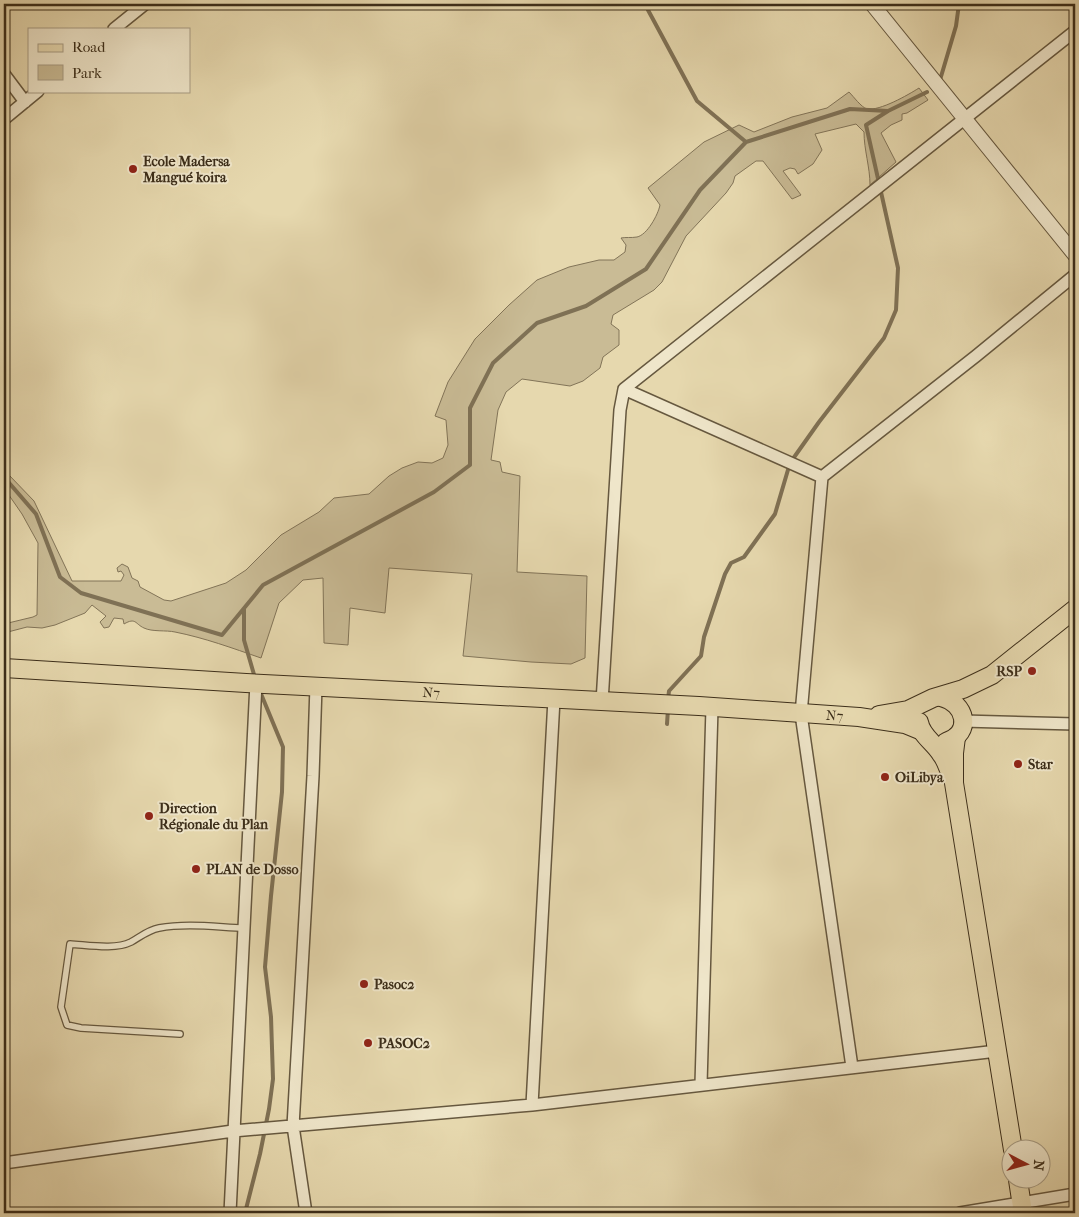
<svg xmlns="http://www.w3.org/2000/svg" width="1079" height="1217" font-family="'IM FELL French Canon',serif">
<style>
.green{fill:#c9bb95;stroke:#827458}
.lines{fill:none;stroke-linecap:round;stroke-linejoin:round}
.stream{stroke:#7f7155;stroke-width:4}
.service-casing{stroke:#66583f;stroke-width:8}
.minor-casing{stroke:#66583f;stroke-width:14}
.tertiary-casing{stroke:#66583f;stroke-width:16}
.primary-casing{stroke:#3c2e1a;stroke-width:20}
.service{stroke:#efe6ca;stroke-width:5.5}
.minor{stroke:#efe6ca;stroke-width:11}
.tertiary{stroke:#efe6ca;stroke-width:14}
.primary{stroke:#e6d8ae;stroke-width:18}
.poi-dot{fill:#8f2418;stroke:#efe6ca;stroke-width:2}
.labels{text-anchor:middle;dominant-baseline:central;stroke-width:4;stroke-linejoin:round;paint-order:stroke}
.poi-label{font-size:14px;font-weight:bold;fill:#3c2e1a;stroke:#efe6ca;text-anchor:start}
.street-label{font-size:14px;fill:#3c2e1a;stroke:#efe6ca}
</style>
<rect width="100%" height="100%" fill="#e6d8ae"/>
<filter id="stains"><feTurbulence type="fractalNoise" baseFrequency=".004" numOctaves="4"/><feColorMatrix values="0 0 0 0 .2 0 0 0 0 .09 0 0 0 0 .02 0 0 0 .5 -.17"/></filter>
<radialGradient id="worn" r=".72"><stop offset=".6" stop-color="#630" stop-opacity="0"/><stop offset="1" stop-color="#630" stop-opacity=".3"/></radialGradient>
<path class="green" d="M919 88 928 100 907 113 902 114V120L891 125 881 133 896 162 870 185C870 167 864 150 864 132L856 124 815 134 822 150 813 164 798 174 795 169 790 168 783 171 801 195 792 199 763 161H756L735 176 733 183 726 193 686 236 662 282 654 290 613 315 611 324 619 330V345L603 357 600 368 583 381 570 386 522 379 506 392 498 410 491 460 500 462 502 472 520 476 517 572 587 576 585 658 571 664 531 662 463 656 472 574 389 568 385 613 350 608 348 645 324 643 323 578 303 580 279 603 261 658C232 648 205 638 175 632 166 630 152 632 144 628 135 624 136 617 124 624L123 619 114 618 109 627 104 628 100 622 106 616 92 605 85 613 55 625 42 628 27 627 4 633V624L33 617 37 615 38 543 22 514 4 488V473L9 475 34 501 72 581H121L124 575 121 571 118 572 117 568 122 564 128 567 132 578 138 581 140 587 164 600 171 601 226 583 246 570 281 535 319 512 334 498 369 494 389 476 402 468 418 462 432 463 443 458 448 445 446 420 435 416 448 382 475 339 509 305 537 280 569 267 599 260H614L625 252 626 245 621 238C626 237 631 238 637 237 647 235 658 215 660 205L648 188 704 142 739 125 754 132 792 117 827 108 849 92C854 97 861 107 867 109 880 111 908 95 919 88Z"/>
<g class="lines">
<path class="stream" d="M648 10 697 101 746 142
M940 80 956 26 959 4
M4 477 36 514 60 577 81 593 222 635 263 585 434 492 470 465V408L493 363 537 323 586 306 646 269 700 190 746 142 850 109 888 111 927 92
M244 609V640L255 678
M668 699 669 691 701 656 704 637 725 574 731 563 744 557 775 514 790 463 819 422 884 338 896 310 898 268 866 125 888 111
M667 724 668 709
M245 1213 260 1154 269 1109 273 1079 271 1017 265 967 271 896 282 792 283 747 259 689"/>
<g class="service-casing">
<path id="service" d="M180 1034 81 1028 67 1025 61 1007 70 944C88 945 115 950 131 942 140 937 148 930 159 928 186 923 216 927 244 928"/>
</g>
<g class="minor-casing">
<path id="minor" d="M114 29 145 4
M4 74 25 102
M4 119 38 91
M624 389 1075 31
M602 702 620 410 624 389 822 477
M963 721 1075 724
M852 1067 801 714 822 477 976 356 1075 275
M701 1084 712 708
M532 1105 554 699
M4 1163 233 1131 532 1105 997 1051
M230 1213 256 683
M306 1213 293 1126 313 776 316 686
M960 1213 1075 1194"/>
</g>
<g class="tertiary-casing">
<path id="tertiary" d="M872 4 1075 255"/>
</g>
<g class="primary-casing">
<g id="primary">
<path id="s1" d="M4 668 246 683 699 706 859 717 905 724 922 731"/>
<path d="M941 697C966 703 973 733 946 742"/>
<path d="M879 715 908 710 933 698 963 689 992 675 1075 609"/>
<path d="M919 722C921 736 934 742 941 754 946 760 948 768 951 775"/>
<path d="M956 737 954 753V783L1013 1150"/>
<path d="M1018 1180 1023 1213"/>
</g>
</g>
<use href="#service" class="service"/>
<use href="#minor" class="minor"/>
<use href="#tertiary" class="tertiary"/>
<use href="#primary" class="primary"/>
</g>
<g class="poi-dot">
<circle cx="133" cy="169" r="5"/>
<circle cx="1032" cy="671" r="5"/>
<circle cx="1018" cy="764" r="5"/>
<circle cx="885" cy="777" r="5"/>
<circle cx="149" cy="816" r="5"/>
<circle cx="196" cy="869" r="5"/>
<circle cx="364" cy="984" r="5"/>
<circle cx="368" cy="1043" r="5"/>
</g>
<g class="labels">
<g class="poi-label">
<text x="143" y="161">Ecole Madersa<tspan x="143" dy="16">Mangué koira</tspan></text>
<text x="1022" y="671" text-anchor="end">RSP</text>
<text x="1028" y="764">Star</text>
<text x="895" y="777">OiLibya</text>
<text x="159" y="808">Direction<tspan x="159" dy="16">Régionale du Plan</tspan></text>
<text x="206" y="869">PLAN de Dosso</text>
<text x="374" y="984">Pasoc2</text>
<text x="378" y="1043">PASOC2</text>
</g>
<g class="street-label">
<text stroke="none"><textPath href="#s1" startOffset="428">N7</textPath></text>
<text stroke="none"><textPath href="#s1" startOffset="832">N7</textPath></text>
</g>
</g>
<rect width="1079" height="1217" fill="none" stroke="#e6d8ae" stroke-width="20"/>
<rect x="5" y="5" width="1069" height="1207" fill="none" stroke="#3c2e1a" stroke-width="2.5"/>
<rect x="10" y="10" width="1059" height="1197" fill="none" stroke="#3c2e1a"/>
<rect x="28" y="28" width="162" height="65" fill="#efe6ca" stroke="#a79c84"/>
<rect x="38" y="44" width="25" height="8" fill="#e6d8ae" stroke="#a79c84"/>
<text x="72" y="52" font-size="15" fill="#3c2e1a">Road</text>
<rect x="38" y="65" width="25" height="15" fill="#c9bb95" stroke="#a79c84"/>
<text x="72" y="78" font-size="15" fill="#3c2e1a">Park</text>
<g transform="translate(1026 1164) rotate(96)"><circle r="24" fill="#efe6ca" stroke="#a79c84"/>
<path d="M0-4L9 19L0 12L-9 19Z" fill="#8f2418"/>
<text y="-8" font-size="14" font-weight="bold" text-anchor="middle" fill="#3c2e1a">N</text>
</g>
<rect width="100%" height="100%" filter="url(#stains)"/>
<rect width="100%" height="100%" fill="url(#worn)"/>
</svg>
